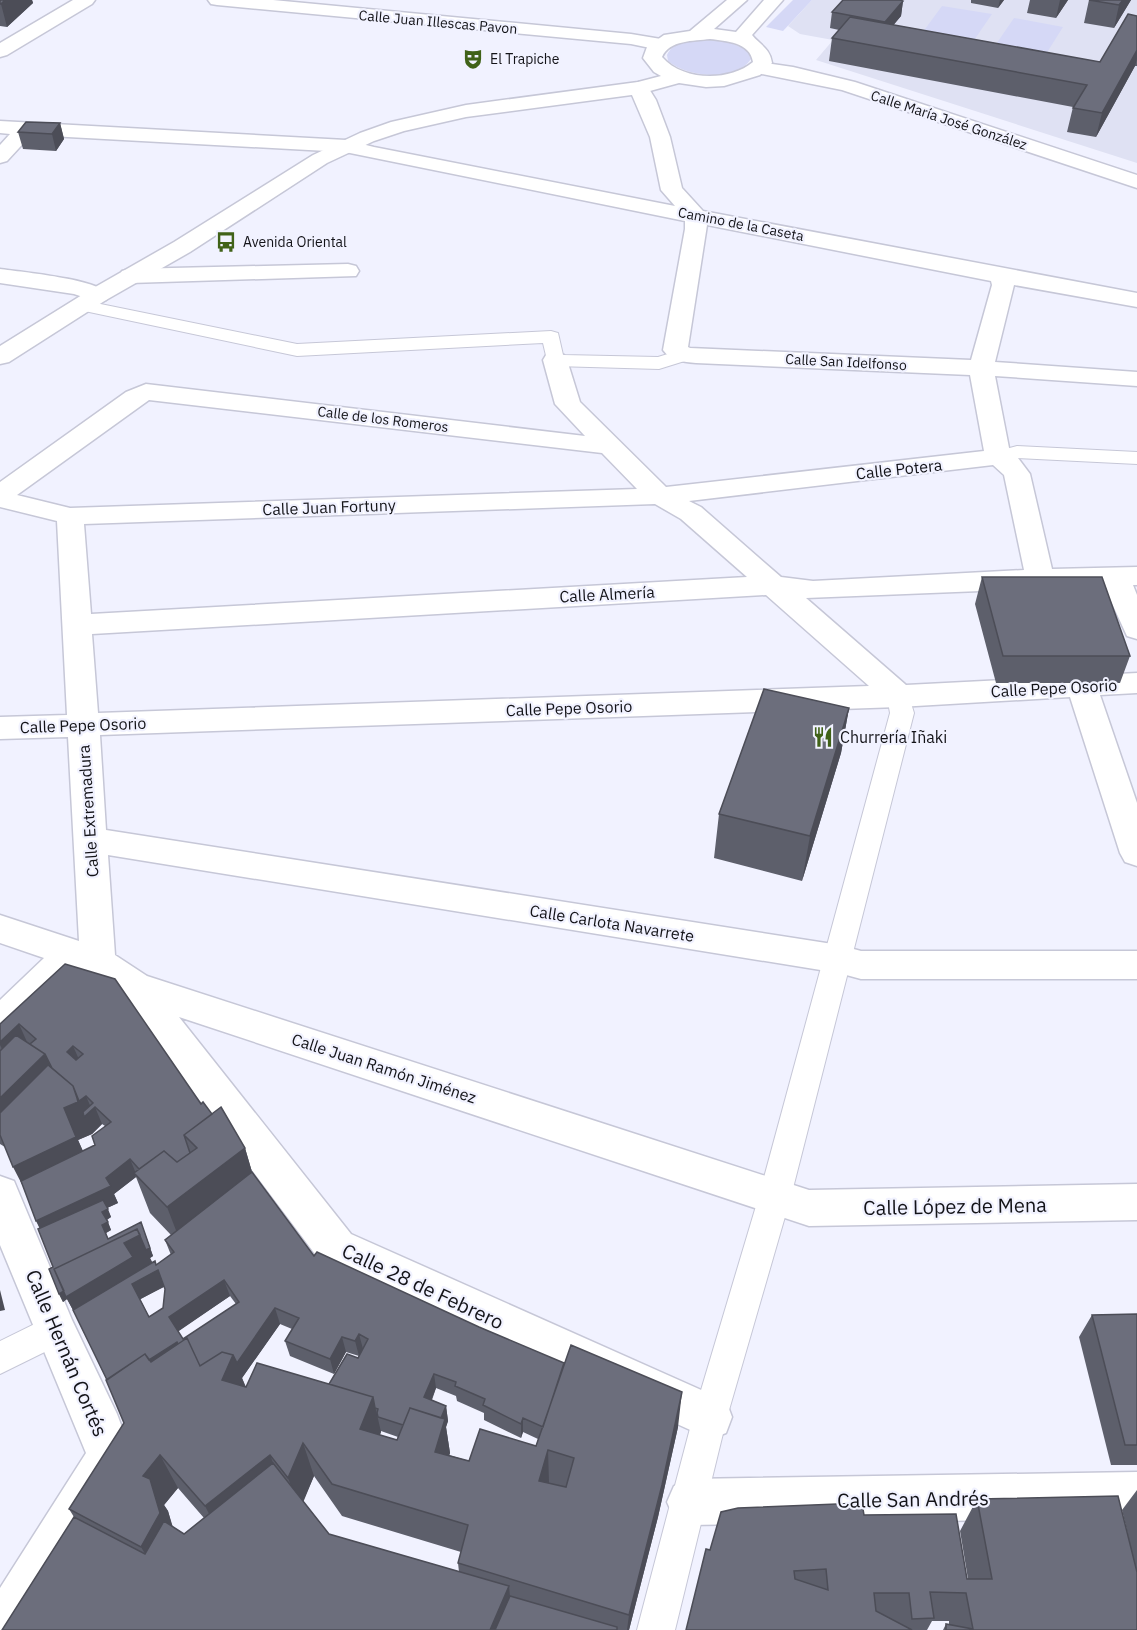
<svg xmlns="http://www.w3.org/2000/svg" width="1137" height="1630" font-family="'IBM Plex Sans',sans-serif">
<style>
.built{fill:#dfe1f3}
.green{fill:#d5d8f6}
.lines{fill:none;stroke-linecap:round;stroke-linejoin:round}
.pedestrian-casing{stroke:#c6c7d7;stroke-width:2}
.minor-casing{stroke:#c6c7d7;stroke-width:3}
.tertiary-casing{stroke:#c6c7d7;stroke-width:3}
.pedestrian{fill:#fff;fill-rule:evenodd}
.minor{fill:#fff;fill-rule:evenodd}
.tertiary{fill:#fff;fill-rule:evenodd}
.wall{fill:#5d5f6b;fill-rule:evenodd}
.shaded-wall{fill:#4c4d57}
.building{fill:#6c6e7c;stroke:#4c4d57;stroke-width:1.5;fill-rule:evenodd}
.labels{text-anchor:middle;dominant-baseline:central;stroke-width:4.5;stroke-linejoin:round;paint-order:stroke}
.far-street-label{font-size:14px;fill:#131318;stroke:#f1f2ff}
.far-poi-label{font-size:14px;fill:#131318;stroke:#f1f2ff;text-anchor:start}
.street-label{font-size:16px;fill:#131318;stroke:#f1f2ff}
.poi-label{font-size:16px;fill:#131318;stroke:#f1f2ff;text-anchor:start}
.near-street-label{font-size:20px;fill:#131318;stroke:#f1f2ff}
</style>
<rect width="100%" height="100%" fill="#f1f2ff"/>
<path class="built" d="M812 0H1137V163L816 60 833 40 800 34 788 26Z"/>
<path class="green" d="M793 0H812L783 31 766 27Z
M942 6 992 14 968 49 917 40Z
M1014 18 1063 27 1041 62 990 53Z
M700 39 726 41 745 49 750 54 751 59C735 83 687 77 668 61L667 55C673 42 687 41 700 39Z"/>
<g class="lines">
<g class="pedestrian-casing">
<path id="pedestrian" d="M81 300 297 344 551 331 558 333 563 355 658 357 684 349 691 351 693 355 691 359 659 369 555 366 548 364 543 343 297 356 75 309 72 305 75 301Z
M1017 446 1137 452V464L1017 458 998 463 991 461 988 457 991 453Z
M899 688 907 690 914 713 791 1196 727 1417 675 1630H637L693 1417 759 1196 890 713 887 696 891 690Z
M55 1314 67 1319 72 1330 67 1341 0 1374V1341Z"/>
</g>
<g class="minor-casing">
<path id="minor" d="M73 0H95L92 4 7 55 0 57V43Z
M208 0H273L631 34 667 40 669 44 667 48 660 50 631 44 217 5 211 4Z
M759 62 793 67 855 82 1137 175V188L842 90 752 72 750 68 752 64Z
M639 82 646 84 656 100 670 137 682 188 703 211 1137 293V307L1014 285 995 362 1137 372V386L995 376 1010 453 1018 458 1030 474 1052 569 1137 567V585H1133L1137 595V639L1127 636 1104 586 806 598 906 685 1137 673V693L1100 695 1137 803V866L1125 862 1120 853 1070 697 899 707 100 735 106 830 839 945 861 951H1137V979H861L839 973 108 855 115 955 147 976 809 1190 1137 1184V1220L809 1226 179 1017 351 1234 726 1401 732 1417 726 1433 710 1439 321 1262 122 997 78 970 13 1035 0 1039V1000L44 958 0 943V915L79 941 68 737 0 739V717L67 715 57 521 0 507V482L126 392 146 384 585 436 555 404 543 360 546 355 555 353 564 355 567 360 580 402 666 487 984 451 970 375 696 363C683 362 671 361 663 350L685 229V221L345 152 31 135 7 161 0 163V145L10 134 0 133V121L346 140 374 147 675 206 661 190 650 137 629 88 632 84ZM707 225 991 281 992 285 971 360 690 348 688 347ZM149 400 602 453 637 489 70 508 17 495ZM993 465 1004 475 1024 570 813 581 781 577 701 507 689 501ZM655 504 681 519 747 577 91 614 84 524ZM766 595 869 686 98 713 92 634Z
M348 264 356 266 359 271 356 276 130 283 122 281 119 276 122 271 130 269Z
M0 269C22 272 98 279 110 295L106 300 98 302 74 294 0 283Z
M0 1176 14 1181 72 1320 117 1414 133 1457 126 1473 29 1630H0V1588L86 1453 0 1245Z
M1137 1472V1518L690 1525 674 1518 667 1502 674 1486 690 1479Z"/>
</g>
<g class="tertiary-casing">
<path id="tertiary" d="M727 0H747L714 29 736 32 764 0H783L752 35C760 45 770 48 772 63L760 75 724 86 706 87 679 83 639 94 466 117 404 131 374 141 327 163 190 252 106 300 9 362 0 364V346L90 290 174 242 313 155 360 133 391 122 466 105 638 82 661 76 654 72 643 58 647 47 664 35 690 31ZM710 39C726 41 750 42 753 62 729 82 683 81 662 57 669 40 694 41 710 39Z"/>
</g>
<use href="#pedestrian" class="pedestrian"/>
<use href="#minor" class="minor"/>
<use href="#tertiary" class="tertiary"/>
</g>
<path class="wall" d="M0 0H32L33 3 7 27 0 26Z
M971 0H1004L998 8 971 3Z
M1030 0H1068L1056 18 1027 13Z
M1089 0H1131L1114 28 1084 23Z
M903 1 901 16 893 25 1100 62 1137 16V66H1135L1096 137 1067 132 1073 107 829 61 832 38 839 30 830 28 832 12Z
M60 123 64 139 56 151 23 149 18 132Z
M982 577 1130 656 1120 683H996L975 604Z
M849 708 841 753 802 881 714 858 719 814Z
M65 964 245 1148 252 1172 314 1256 678 1427 658 1517 629 1630H2L74 1517 69 1509 124 1423 107 1380 73 1310 67 1299 63 1302 59 1294 53 1267 40 1229 21 1181 5 1147 0 1144V1024ZM102 1124 105 1126 95 1145 83 1151 78 1140 92 1134ZM136 1177 150 1213 171 1235 165 1240 171 1255 156 1265 155 1261 152 1262 150 1258 153 1256 144 1231 108 1239 106 1233 111 1230 107 1220 111 1217 107 1208 118 1203 114 1194ZM164 1287 165 1289 163 1308 149 1317 140 1299ZM230 1296 236 1304 183 1339 178 1331ZM280 1324 292 1329 285 1341 290 1356 334 1374 346 1352 359 1356 363 1349 358 1358 329 1384 246 1387 242 1378ZM436 1388 456 1396 457 1401 484 1413V1420L521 1438 523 1432 538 1439 536 1446 469 1461 449 1455 450 1453 446 1427 448 1421 446 1406 432 1400ZM381 1431 398 1437 397 1440 380 1435ZM314 1476 342 1516 461 1552 458 1563 459 1572 329 1534 303 1501ZM178 1488 204 1518 184 1534 172 1526 168 1511 164 1505Z
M1137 1314V1465H1111L1079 1337 1092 1315Z
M1137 1490V1630H943L946 1624 949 1625V1621H932L927 1630H686L710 1550 864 1515 968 1579 960 1531 977 1499 1131 1548 1122 1510Z"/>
<path class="shaded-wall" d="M5 0H32L33 3 7 27 1 4Z
M1000 0H1004L998 8Z
M1060 0H1068L1056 18Z
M1123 0H1131L1114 28 1119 5Z
M903 1 901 16 883 38 885 22Z
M1137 50V59L1135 66 1096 137 1102 113Z
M60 123 64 139 56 151 52 134Z
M849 708 841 753 802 881 810 836Z
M19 1024 27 1042 8 1061 0 1045V1042Z
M73 1046 81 1064 67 1052Z
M45 1054 58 1083 0 1132V1098Z
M86 1096 92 1110 95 1107 102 1124 92 1134 78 1140 90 1168 29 1198 13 1167 64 1108 77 1098Z
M245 1148 257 1189 182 1246 167 1207Z
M130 1159 137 1176 134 1173 136 1177 114 1194 118 1203 44 1237 36 1221 106 1178Z
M108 1209 111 1217 106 1220 102 1212Z
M108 1222 111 1230 106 1233 112 1247 102 1225Z
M141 1222 153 1256 150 1258 153 1264 158 1270 165 1286 139 1300 81 1325 67 1299 63 1302 59 1294 124 1243Z
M224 1280 230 1296 176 1333 169 1317Z
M0 1290 5 1310 0 1311Z
M275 1308 280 1324 242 1378 247 1391 209 1386 233 1355Z
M359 1334 363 1349 359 1356 355 1341Z
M342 1337 346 1352 334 1374 330 1359Z
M177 1342 184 1357 155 1375 148 1361Z
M434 1374 436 1388 427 1411 424 1397Z
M682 1392 678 1427 658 1517 629 1630H627L629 1615Z
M373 1397 381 1432 368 1463 360 1429Z
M446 1406 448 1421 446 1427 450 1453 440 1485 435 1452V1435Z
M523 1418V1432L521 1438V1424Z
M303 1443 314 1476 300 1510 288 1478Z
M548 1450 549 1483 539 1481Z
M160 1455 178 1488 164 1505 168 1511 178 1544 159 1577 141 1547 143 1476Z
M270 1455 283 1487 221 1537 205 1506Z
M509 1586 511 1608 502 1630H490Z"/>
<path class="building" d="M0 0H5L1 4H0Z
M843 0H900L903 1 885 22 832 12Z
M1089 0H1123L1119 5Z
M1128 14 1137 16V50L1102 113 1073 108 1087 85 832 38 850 17 1100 62Z
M26 122 60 123 52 134 18 132Z
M982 577H1102L1130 656H1003Z
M764 689 849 708 810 836 719 814Z
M65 964 115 979 201 1104 203 1102 212 1114 184 1135 190 1153 177 1162 164 1151 139 1169 130 1159 106 1178 111 1186 36 1221 21 1181 95 1145 92 1136 111 1122 95 1107 84 1117 83 1112 93 1103 86 1096 79 1101 73 1086 52 1068 45 1054 30 1044 36 1039 19 1024 0 1042V1024ZM73 1046 83 1054 76 1060 67 1052Z
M16 1035 45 1054 0 1098V1051Z
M48 1065 73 1086 77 1098 78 1102 64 1108 76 1137 13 1167 0 1135V1113Z
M221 1107 245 1148 167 1207 134 1173 164 1151 177 1162 197 1148 184 1135Z
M252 1172 314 1256 317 1252 479 1327 564 1363 543 1427 523 1418 521 1424 483 1405 485 1399 455 1386 456 1382 434 1374 424 1397 446 1406 441 1418 410 1408 403 1425 378 1417 377 1413 378 1409 375 1408 373 1397 329 1384 347 1354 358 1358 368 1339 359 1334 355 1341 342 1337 330 1359 285 1341 299 1318 275 1308 237 1363 233 1355 222 1352 200 1366 187 1338 178 1344 177 1342 149 1360 145 1354 107 1380 73 1310 155 1261 156 1265 174 1252 165 1240ZM158 1270 165 1289 163 1308 149 1317 132 1284ZM224 1280 239 1302 183 1339 169 1317Z
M103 1200 108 1209 102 1212 108 1222 102 1225 108 1239 141 1222 150 1248 146 1250 137 1229 54 1269 64 1291 59 1294 49 1269 53 1267 38 1229Z
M137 1229 140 1235 124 1243 133 1257 66 1297 54 1269Z
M1137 1314V1445H1125L1092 1315Z
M187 1338 200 1366 222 1352 233 1355 222 1380 246 1387 257 1363 373 1397 360 1429 397 1440 410 1408 445 1419 435 1452 469 1461 480 1429 536 1446 571 1345 682 1392 662 1485 629 1615 458 1563 468 1525 332 1484 303 1443 288 1478 270 1455 205 1506 160 1455 143 1476 150 1479 160 1513 141 1547 69 1509 124 1423 106 1380 145 1354 151 1362ZM548 1450 574 1458 566 1487 539 1481Z
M273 1463 329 1534 509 1586 490 1630H2L74 1517 145 1554 164 1521 184 1534Z
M1118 1496 1137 1572V1630H946V1624L973 1629 966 1593 930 1592 934 1618 912 1619 909 1593H874L876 1611 912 1630H686L706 1549 710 1550 721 1512 738 1508 862 1503 864 1515 956 1514 967 1579H992L977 1499ZM826 1569 828 1590 795 1579 794 1571Z
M510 1596 617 1627V1630H495Z"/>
<defs>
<g id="theatre-bare" transform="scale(1.62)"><path d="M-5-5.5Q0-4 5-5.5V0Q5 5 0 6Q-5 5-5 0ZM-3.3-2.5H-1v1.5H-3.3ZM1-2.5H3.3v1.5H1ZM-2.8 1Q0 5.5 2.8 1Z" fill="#406218" stroke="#f1f2ff" stroke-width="2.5" paint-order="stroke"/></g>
<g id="bus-bare" transform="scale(1.62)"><path d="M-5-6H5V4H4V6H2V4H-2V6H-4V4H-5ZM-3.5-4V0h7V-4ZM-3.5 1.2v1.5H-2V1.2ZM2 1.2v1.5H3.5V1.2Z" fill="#406218" stroke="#f1f2ff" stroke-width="2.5" paint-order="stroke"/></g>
<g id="restaurant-bare" transform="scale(1.62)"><path d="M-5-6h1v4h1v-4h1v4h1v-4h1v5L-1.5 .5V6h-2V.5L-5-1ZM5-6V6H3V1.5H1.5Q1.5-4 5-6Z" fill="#406218" stroke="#f1f2ff" stroke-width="2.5" paint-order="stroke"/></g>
</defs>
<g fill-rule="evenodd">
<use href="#theatre-bare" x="473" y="59"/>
<use href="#bus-bare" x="226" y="242"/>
<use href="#restaurant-bare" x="823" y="737"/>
</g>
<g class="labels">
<g class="far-street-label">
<text transform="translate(438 22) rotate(5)">Calle Juan Illescas Pavon</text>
<text transform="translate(949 120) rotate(18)">Calle María José González</text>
<text transform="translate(741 224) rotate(11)">Camino de la Caseta</text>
<text transform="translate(846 362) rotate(3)">Calle San Idelfonso</text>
<text transform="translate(383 419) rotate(7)">Calle de los Romeros</text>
</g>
<g class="far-poi-label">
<text x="490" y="59">El Trapiche</text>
<text x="243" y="242">Avenida Oriental</text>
</g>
<g class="street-label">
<text transform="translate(899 469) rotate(-6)">Calle Potera</text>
<text transform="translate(329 507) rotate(-2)">Calle Juan Fortuny</text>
<text transform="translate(607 594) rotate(-3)">Calle Almería</text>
<text transform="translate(1054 688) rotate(-3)">Calle Pepe Osorio</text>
<text transform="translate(569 708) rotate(-2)">Calle Pepe Osorio</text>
<text transform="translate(83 725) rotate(-2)">Calle Pepe Osorio</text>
<text transform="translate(88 811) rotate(-94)">Calle Extremadura</text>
<text transform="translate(612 923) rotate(9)">Calle Carlota Navarrete</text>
<text transform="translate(384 1068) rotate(18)">Calle Juan Ramón Jiménez</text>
</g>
<g class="poi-label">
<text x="840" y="737">Churrería Iñaki</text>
</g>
<g class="near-street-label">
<text transform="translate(955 1206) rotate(-1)">Calle López de Mena</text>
<text transform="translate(423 1286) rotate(25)">Calle 28 de Febrero</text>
<text transform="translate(67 1353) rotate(67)">Calle Hernán Cortés</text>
<text transform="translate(913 1499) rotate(-1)">Calle San Andrés</text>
</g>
</g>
</svg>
